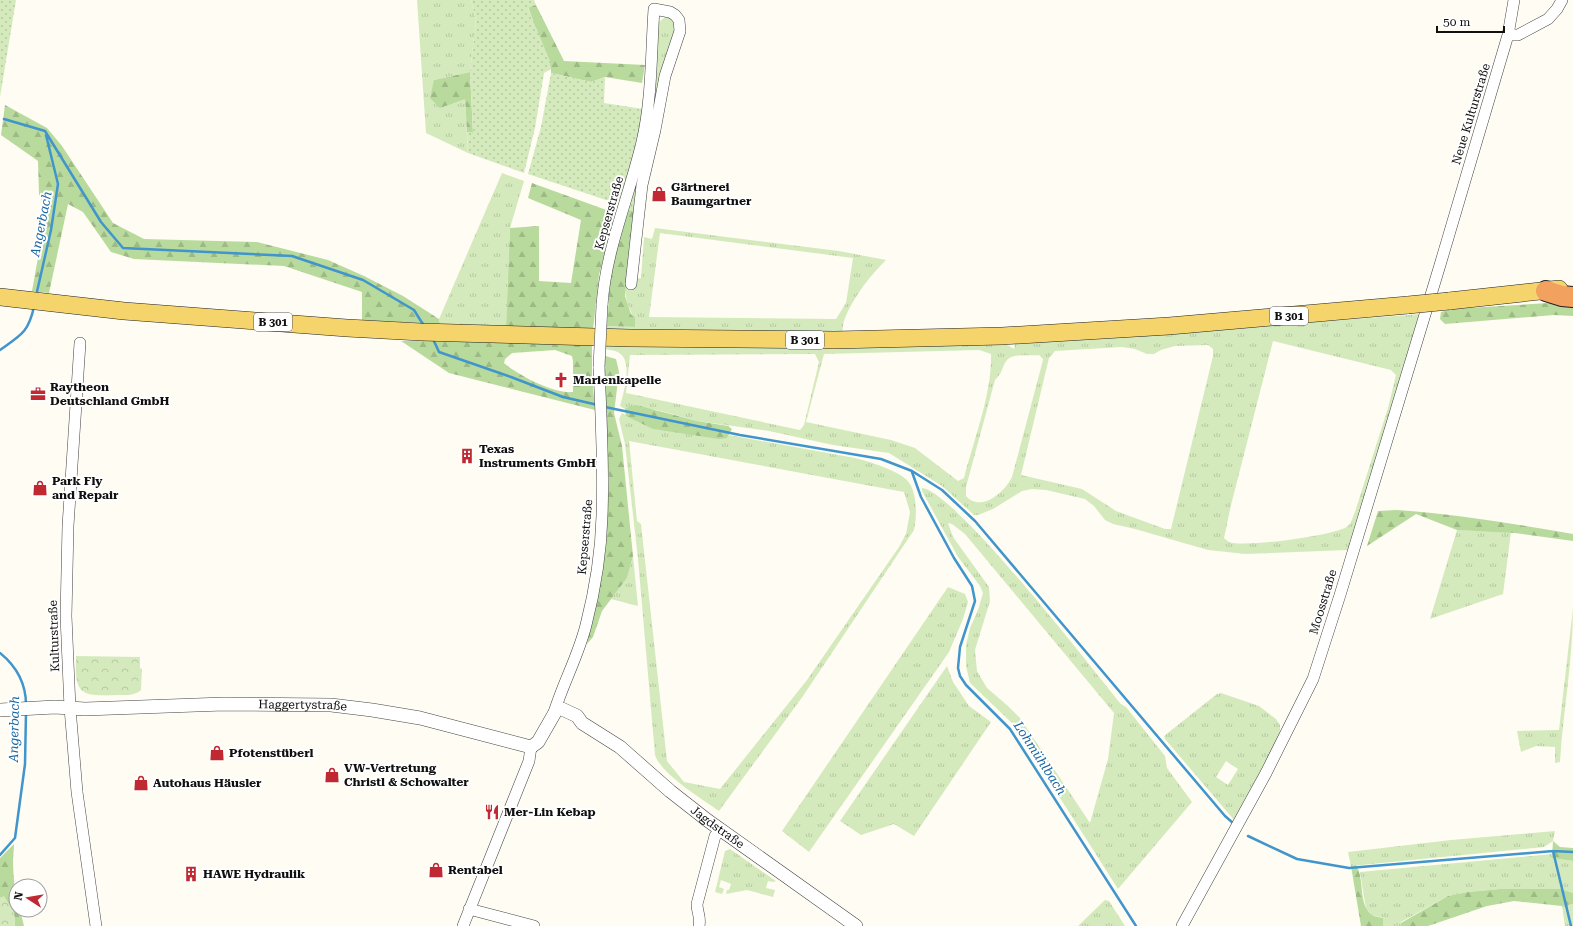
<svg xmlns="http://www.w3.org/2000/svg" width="1573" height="926" font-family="'Roboto Serif',serif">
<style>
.grass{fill:url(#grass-tufts);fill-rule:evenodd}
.forest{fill:url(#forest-firs);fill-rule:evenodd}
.park{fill:url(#park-crowns)}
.garden{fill:url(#garden-dots)}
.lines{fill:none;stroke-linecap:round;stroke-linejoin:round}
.stream{stroke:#4095cc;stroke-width:2.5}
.minor-casing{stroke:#434343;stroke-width:12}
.tertiary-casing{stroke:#434343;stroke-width:14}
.primary-casing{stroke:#212121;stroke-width:18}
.motorway-casing{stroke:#212121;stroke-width:22}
.minor{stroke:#fff;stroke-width:11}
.tertiary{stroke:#fff;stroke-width:13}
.primary{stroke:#f6d46c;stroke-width:17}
.motorway{stroke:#f2a15e;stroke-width:20}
.minor-bridge-casing{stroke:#434343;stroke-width:12;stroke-linecap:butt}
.primary-bridge-casing{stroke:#212121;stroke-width:18;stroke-linecap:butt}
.minor-bridge{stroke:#fff;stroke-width:11}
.primary-bridge{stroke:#f6d46c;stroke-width:17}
.labels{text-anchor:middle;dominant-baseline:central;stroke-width:4;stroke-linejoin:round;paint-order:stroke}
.shield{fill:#fff;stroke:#585858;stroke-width:1}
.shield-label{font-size:11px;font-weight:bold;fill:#101010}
.street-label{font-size:12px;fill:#101010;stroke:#fff}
.poi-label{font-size:12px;font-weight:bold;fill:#101010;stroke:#fff;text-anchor:start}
.water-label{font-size:13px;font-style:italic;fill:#1967a2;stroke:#fff}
</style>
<defs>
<pattern id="grass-tufts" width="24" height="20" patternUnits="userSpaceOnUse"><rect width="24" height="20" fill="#d4eabc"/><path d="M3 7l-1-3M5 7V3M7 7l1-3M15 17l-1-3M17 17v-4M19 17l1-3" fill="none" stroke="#b5c8a1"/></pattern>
<pattern id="forest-firs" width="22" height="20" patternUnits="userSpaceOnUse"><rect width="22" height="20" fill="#b8da9c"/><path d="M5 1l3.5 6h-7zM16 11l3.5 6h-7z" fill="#9dba85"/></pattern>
<pattern id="park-crowns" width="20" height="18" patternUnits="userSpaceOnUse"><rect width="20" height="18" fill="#d4eabc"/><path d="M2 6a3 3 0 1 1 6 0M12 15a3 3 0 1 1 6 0" fill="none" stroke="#b5c8a1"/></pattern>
<pattern id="garden-dots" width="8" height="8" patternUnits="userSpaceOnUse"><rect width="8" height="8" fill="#d4eabc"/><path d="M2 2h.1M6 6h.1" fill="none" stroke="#b5c8a1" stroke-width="1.8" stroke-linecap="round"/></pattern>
</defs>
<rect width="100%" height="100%" fill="#fffcf3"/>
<path class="grass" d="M417 0H471L476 20 470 72 434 80 465 98 468 153 426 133Z
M665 17 671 18 676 26 634 211 628 210 657 24Z
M502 173 524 181 510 228 506 327 440 324 439 319Z
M655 228 839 251 886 260C870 276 854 296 845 318 843 323 843 328 842 333L606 330 607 326 634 327C635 315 628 309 626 297 625 292 626 286 627 281L641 278 644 237 652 239ZM660 233 853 258 846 303 836 319 649 317Z
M1422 314 1405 362 1348 550 1246 554 1208 550 1135 529 1113 524 1105 520 1094 506 1085 499 1046 490 1032 489 1022 491 993 509 978 515H974L942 486 889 453 833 445 769 431 697 421 657 410 629 406 625 409 620 406C624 391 635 357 615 351 612 350 608 350 605 349L606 344 999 340 1014 349 1015 344ZM1273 341 1391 370 1396 375 1388 408 1355 512C1353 516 1352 522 1348 526 1339 535 1244 548 1229 542 1229 542 1225 539 1224 538L1231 505ZM1208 345 1213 349V356L1171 529H1165L1116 511 1082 489 1021 475 1049 358 1055 351 1122 347 1135 349 1147 354H1154L1161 350 1175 346ZM979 350 991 354C992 394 974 439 964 478L958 481 915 448 891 440 806 422 824 354ZM815 354 819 362 804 425 800 430 626 393 630 355ZM1039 355 1043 359 1042 364 1012 477C1005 492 981 513 966 496V487L995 380C1004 371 1001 368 1007 360 1012 353 1031 356 1039 355Z
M622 413 654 429 727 438 729 435 855 458C868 461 904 472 910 484 917 496 917 517 914 530L803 696 719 811C702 799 661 774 655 755L638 559 625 444 619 419ZM629 441 904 492 910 512 906 534 899 547 807 680 720 789 684 782 667 761 641 524 637 521Z
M922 488C955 491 1093 670 1121 704L1126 707 1165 756 1167 768 1192 802 1118 889 1013 724 970 683 966 666V645L970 628 978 610 983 593 980 586 958 557 922 491ZM948 523 952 524 965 534 1114 713 1108 759 1090 823 1020 718 1008 706 987 688 977 671 975 650 990 601 989 587 953 537Z
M1457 530 1511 532 1503 594 1430 619Z
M633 556 638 606 611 599 627 578Z
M948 587 965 594 968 602 963 619 949 652 809 852 782 831Z
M1573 608C1573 660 1563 711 1560 762L1555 763V747L1536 746 1521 752 1517 731 1559 730Z
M947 666 953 682 969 706 991 722 914 836 894 824 861 835 840 821Z
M1221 693 1259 706 1276 719 1280 725V731L1268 760 1251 788 1234 820 1165 739 1164 736 1217 694ZM1226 761 1238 769 1228 785 1216 777Z
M1555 831 1553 841 1544 847 1351 866 1348 852 1451 840Z
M730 849 776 881 773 882 768 881 766 888 775 890 773 897 747 890 726 894 727 890H729L731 884 721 880 719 887 724 889 722 894 715 892 725 851Z
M1552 854 1553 858 1573 861V893L1561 889H1500L1468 892 1448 896 1401 922 1400 926H1383V918L1372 915 1366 909 1360 872Z
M1105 900 1109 901 1125 926H1078Z
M1573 904V926H1565L1562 906Z"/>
<path class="forest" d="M536 5 564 61 645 65 642 83 605 77 591 82 551 73V69L528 7Z
M470 72 473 133 467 132 465 99 440 108 430 98 434 80Z
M5 105 47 128 62 146 113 223 144 239 257 242 328 260 364 276 403 296 439 319 440 324 362 320V292L284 266 134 259 111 252 83 212 68 204 49 293 32 291 46 213 39 194 38 161 1 135Z
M532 183 609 211 613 218V221L599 275 593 330 506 327 510 228 539 226V281L571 283 581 220 528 198Z
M628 210 634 211 625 296 631 314 635 318V327L607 326 610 279 614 259Z
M1565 302 1573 303V316L1554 315 1445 324 1440 319 1441 312 1452 309Z
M401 341 592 342V375L595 410 449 373ZM555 350 572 356 573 361V392C554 394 518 375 504 363L505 359 512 353Z
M605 356 616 359 619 372 614 413 622 446 633 556 627 578 602 611 593 637 587 644 606 545 609 479 604 416Z
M636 405 697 421 728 426 732 429 727 438 719 439 653 429 626 416 625 409 629 406Z
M1397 510C1456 514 1514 524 1573 534V541L1515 533 1457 530 1416 514 1367 546 1378 511Z
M1553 841 1560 847 1573 848V861L1552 858Z
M14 844C14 850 13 856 13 862 13 878 16 894 16 910H20L24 926H15L14 913 4 897 0 898V858Z
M1356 865C1365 879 1358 904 1371 914 1374 917 1379 917 1383 918V926H1361L1351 866Z
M1500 889H1561L1573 893V904L1562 906 1514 901 1487 906 1428 926H1400L1401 923 1448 896 1468 892Z"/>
<path class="park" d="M76 656 140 657V668L142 669 141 690C134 696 125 695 117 695 79 696 75 695 76 656Z
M4 896 14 913 15 926H0V898Z"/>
<path class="garden" d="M0 0H16L0 97Z
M471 0H534L536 5 528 8 550 61 551 69 544 73 535 128 524 173 468 153 467 132 473 133 470 72 476 20Z
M551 73 591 82 605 77 604 103 643 109 639 141 625 197 612 202 528 174 541 127Z"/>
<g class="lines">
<path class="stream" d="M4 119 45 131
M45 131 101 222 123 248 292 256 363 280 414 310 424 326
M36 296 51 230 58 184 46 135
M433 339 439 352 511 377 563 397 598 405
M0 350C21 335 28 333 34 307
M605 407 740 435 881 459 912 471 942 490 975 521 1225 816 1233 823
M912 472 921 497 954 558 972 586 975 601 960 647 958 668 960 676 966 685 1010 729 1136 926
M0 653C16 666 26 684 26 705
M1248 836 1297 859 1349 868 1553 851 1573 852
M1553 851 1571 926
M0 855 15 838 25 764 26 712"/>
<g class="minor-casing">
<path id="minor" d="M1508 35H1518L1548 19 1557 9 1562 0
M602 305C606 249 629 197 642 142 652 99 651 53 654 9L670 12 675 15 679 20 680 31 665 76 655 130 642 185 631 284
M80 343 68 526 66 616 70 708 77 792 96 926
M553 716C562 685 578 657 586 625 595 590 601 553 602 516 604 467 601 417 599 367
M469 909 534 926
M463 926 529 761 531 747
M699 926C701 916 697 913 697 904L715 836 721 830
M1182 926 1266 773 1313 679 1340 595 1440 265 1508 35 1514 0"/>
</g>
<g class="tertiary-casing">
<g id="tertiary">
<path id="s1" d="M0 710 55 707 85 709 224 704 331 705 372 710 420 718 531 747 538 742 557 709H562L577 716 582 723 620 747 670 791 707 820 856 926"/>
</g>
</g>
<g class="primary-casing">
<path id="primary" d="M0 297 124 311 347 328 421 332 630 338 835 340 1002 336 1169 326 1408 305
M1449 301 1559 289"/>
</g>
<g class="motorway-casing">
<path id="motorway" d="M1546 291 1562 296 1573 297"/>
</g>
<use href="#minor" class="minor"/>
<use href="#tertiary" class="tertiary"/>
<use href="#primary" class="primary"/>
<use href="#motorway" class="motorway"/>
<g class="minor-bridge-casing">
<path id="minor-bridge" d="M599 367 602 305"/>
</g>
<g class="primary-bridge-casing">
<path id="primary-bridge" d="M1408 305 1449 301"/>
</g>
<use href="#minor-bridge" class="minor-bridge"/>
<use href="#primary-bridge" class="primary-bridge"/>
</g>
<defs>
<g id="shop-bare" transform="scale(1.2)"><path d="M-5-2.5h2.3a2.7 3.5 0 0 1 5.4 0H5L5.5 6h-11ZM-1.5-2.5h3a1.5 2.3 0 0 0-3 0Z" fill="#c02931" stroke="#fff" stroke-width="2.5" paint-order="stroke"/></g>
<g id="church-bare" transform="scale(1.2)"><path d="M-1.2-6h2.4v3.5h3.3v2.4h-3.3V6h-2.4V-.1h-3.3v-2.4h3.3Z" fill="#c02931" stroke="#fff" stroke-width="2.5" paint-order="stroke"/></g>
<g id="office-bare" transform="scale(1.2)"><path d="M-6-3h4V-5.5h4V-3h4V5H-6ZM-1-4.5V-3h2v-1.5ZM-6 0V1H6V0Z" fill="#c02931" stroke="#fff" stroke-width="2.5" paint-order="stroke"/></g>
<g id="building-bare" transform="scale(1.2)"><path d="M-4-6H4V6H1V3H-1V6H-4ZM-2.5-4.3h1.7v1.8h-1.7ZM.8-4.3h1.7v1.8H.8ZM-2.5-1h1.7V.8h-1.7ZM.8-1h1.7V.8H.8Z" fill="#c02931" stroke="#fff" stroke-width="2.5" paint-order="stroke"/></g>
<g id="restaurant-bare" transform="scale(1.2)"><path d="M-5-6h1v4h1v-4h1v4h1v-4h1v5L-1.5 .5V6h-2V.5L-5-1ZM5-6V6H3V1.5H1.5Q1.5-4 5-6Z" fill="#c02931" stroke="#fff" stroke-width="2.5" paint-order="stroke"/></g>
</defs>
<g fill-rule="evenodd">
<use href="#shop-bare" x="659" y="194"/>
<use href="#church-bare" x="561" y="380"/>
<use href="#office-bare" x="38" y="394"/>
<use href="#building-bare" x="467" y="456"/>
<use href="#shop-bare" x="40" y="488"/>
<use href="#shop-bare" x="217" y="753"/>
<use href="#shop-bare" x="332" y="775"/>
<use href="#shop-bare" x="141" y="783"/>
<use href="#restaurant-bare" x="492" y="812"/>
<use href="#shop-bare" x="436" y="870"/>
<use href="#building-bare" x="191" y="874"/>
</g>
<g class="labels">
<g class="shield">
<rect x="1270" y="307" width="38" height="18" rx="3"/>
<rect x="254" y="313" width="38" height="18" rx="3"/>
<rect x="786" y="331" width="38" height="18" rx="3"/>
</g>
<g class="shield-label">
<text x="1289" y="316">B 301</text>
<text x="273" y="322">B 301</text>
<text x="805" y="340">B 301</text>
</g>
<g class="street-label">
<text transform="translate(1471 114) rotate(-73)">Neue Kulturstraße</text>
<text transform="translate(609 213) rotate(-74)">Kepserstraße</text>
<text transform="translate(585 537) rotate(-85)">Kepserstraße</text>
<text transform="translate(1323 602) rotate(-73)">Moosstraße</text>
<text transform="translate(54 636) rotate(-92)">Kulturstraße</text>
<text stroke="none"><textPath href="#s1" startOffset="303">Haggertystraße</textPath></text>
<text stroke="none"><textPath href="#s1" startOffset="784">Jagdstraße</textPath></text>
</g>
<g class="poi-label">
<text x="671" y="187">Gärtnerei<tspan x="671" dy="14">Baumgartner</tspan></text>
<text x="573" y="380">Marienkapelle</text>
<text x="50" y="387">Raytheon<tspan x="50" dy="14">Deutschland GmbH</tspan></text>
<text x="479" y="449">Texas<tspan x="479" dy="14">Instruments GmbH</tspan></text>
<text x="52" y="481">Park Fly<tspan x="52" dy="14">and Repair</tspan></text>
<text x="229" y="753">Pfotenstüberl</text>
<text x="344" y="768">VW-Vertretung<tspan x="344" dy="14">Christl &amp; Schowalter</tspan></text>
<text x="153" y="783">Autohaus Häusler</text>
<text x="504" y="812">Mer-Lin Kebap</text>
<text x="448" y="870">Rentabel</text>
<text x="203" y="874">HAWE Hydraulik</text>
</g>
<g class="water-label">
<text transform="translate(41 224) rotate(-79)">Angerbach</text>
<text transform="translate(14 729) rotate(-89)">Angerbach</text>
<text transform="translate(1040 758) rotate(57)">Lohmühlbach</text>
</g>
</g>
<g transform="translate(28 898) rotate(282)"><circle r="19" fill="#ffffff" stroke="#9f9f9f"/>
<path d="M0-3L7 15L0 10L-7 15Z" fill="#c02931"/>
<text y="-6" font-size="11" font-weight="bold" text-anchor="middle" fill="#101010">N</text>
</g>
<path d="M1437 26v6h67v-6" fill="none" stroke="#101010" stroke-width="2"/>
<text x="1443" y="26" font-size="12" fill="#101010" stroke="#ffffff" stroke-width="3" paint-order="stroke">50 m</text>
</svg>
